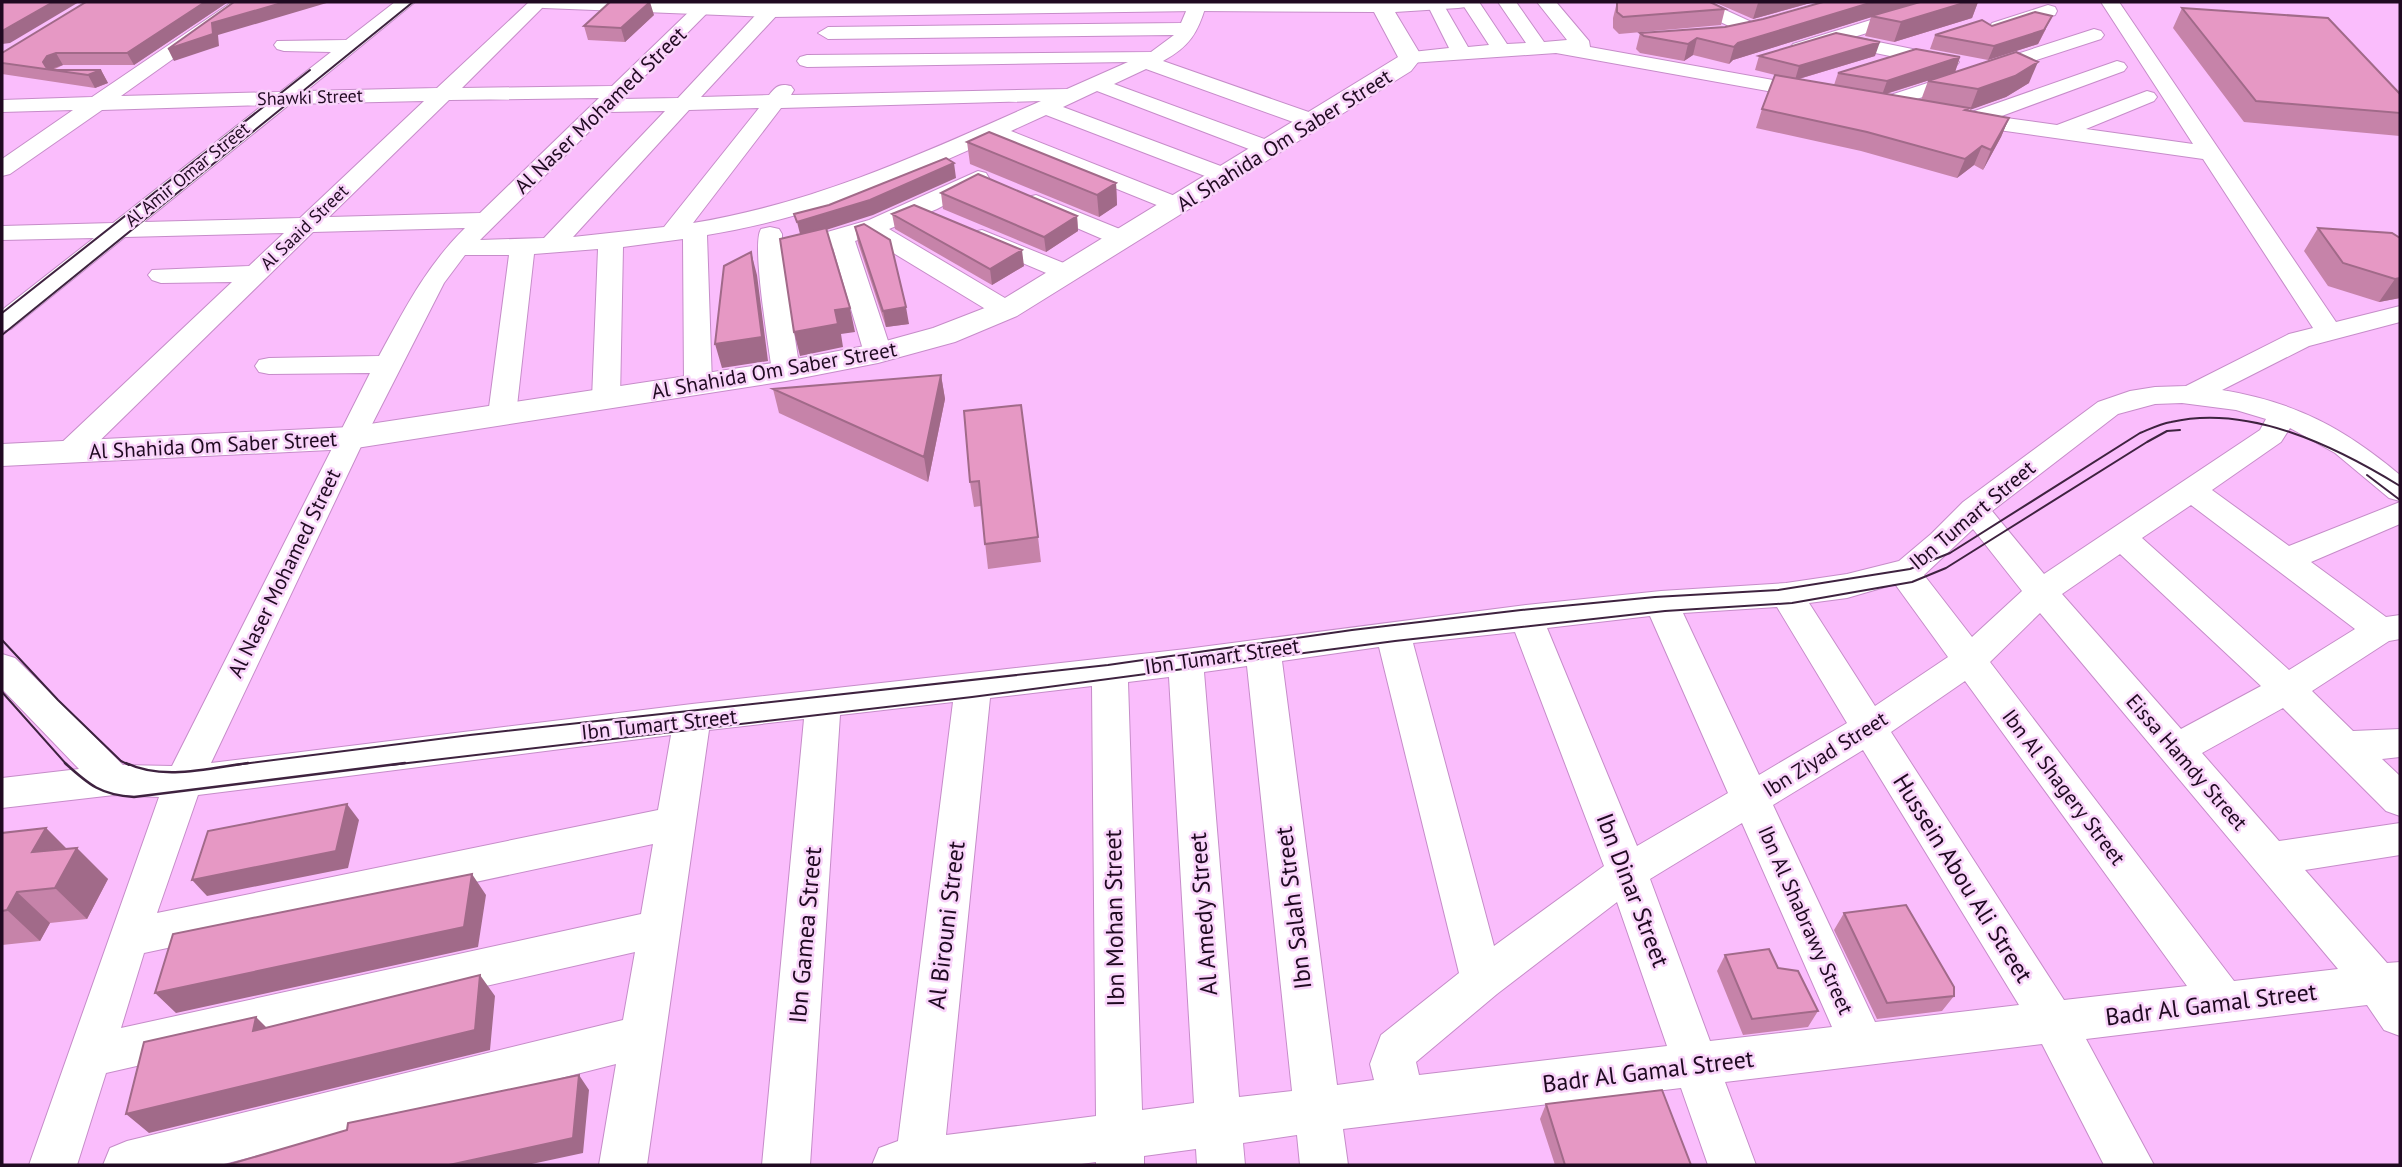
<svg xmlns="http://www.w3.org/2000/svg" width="2402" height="1167" font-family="'PT Sans',sans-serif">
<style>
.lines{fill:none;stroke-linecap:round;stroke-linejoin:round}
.street-casing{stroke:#c68cc9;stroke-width:2}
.secondary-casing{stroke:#c68cc9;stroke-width:2}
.street{fill:#fff;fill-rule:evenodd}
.secondary{fill:#fff;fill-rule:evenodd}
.tram-far1{stroke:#3e223f;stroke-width:2}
.tram{stroke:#3e223f;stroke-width:2.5}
.wall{fill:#c683a9}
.shaded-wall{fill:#a16a89}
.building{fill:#e698c4;stroke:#a16a89;stroke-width:2}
.labels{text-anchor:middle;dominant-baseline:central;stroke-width:5;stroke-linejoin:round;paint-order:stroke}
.far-street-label{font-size:18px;fill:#200a21;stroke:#f9d4fa}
.street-label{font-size:21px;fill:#200a21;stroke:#f9d4fa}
.near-street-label{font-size:24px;fill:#200a21;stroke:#f9d4fa}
</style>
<rect width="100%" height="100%" fill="#fabdfc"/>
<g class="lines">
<g class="street-casing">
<path id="street" d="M232 2H253L121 96 280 92 331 52 284 51 277 49 274 45 277 41 346 40 395 2H415L306 91 437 88 529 2H548L462 88 612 86 699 2H718L622 99 678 98 764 6 771 4 780 10 778 14 701 97 769 95C776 86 780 83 791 86L794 90 791 95 1067 89 1128 62 807 67 800 65 797 61 800 57 807 55 1151 52 1174 35 828 39 818 33 828 27 1181 23 1190 2H1204L1206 5C1198 33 1189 47 1163 61L1323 117 1326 122 1323 127H1307L1146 69 1114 84 1278 144 1281 149 1278 154H1262L1097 91 1063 107 1234 171 1237 176 1234 181H1218L1046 115 1011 131 1185 200 1189 205 1185 210H1169L993 139C901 181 807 219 707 235L712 384 708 390 698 392 688 390 684 384 683 239 623 247 620 399 616 405 606 408 596 405 592 399 598 249 534 254 516 415 512 421 502 424 492 421 488 415 509 255H465L444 283 365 438 211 763 692 704 1186 649 1526 605 1661 591 1786 583 1847 574 1899 561 1931 534 1963 502 2098 402 2130 391 2155 387 2186 386 2289 334 2313 328 2203 159 1963 125 1955 124 1952 119 1955 114 1969 113 2117 61 2124 63 2127 67 2124 71 1999 117 2057 125 2147 91 2154 93 2157 97 2154 101 2086 129 2193 144 2101 2H2119L2336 322 2400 306V322L2309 346 2222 390C2295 402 2344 428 2400 475V501L2389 498 2335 453 2290 428 2281 442 2212 490 2289 546 2400 502V524L2311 562 2386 617 2400 615V639L2389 641 2312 691 2353 731 2400 729V757L2382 759 2400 776V816L2386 811 2283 708 2202 753 2279 841 2400 823V855L2305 870 2387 963 2400 962V1036L2384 1030 2367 1005 2086 1039 2154 1165H2104L2042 1044 1725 1082 1756 1165H1708L1681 1088 1343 1129 1348 1165H1300L1297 1135 1243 1143 1245 1165H1197L1196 1149 1144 1156V1165H1096V1162L1074 1165H872L879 1148 898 1141 953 702 840 715 810 1165H762L804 719 709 730 647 1165H599L616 1064 220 1165H103L110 1148 127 1141 623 1020 635 952 106 1073 77 1165H29L159 797 114 795 2 808V778L79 769 2 689V654L15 658 123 765 172 766 370 373 269 374 259 372 255 366 259 360 269 358 379 356C404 310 427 265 465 228L313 232 80 460 69 462 58 460 54 453 58 446 232 282 161 283 152 280 148 275 152 270 249 266 284 233 125 237 11 329 2 331V310L94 238 2 240V226L113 223 263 105 102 110 10 174 2 176V159L73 110 2 112V100L92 97ZM599 98 480 213 329 217 449 100ZM424 101 300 218 144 222 290 104ZM1041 101C928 151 817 203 693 223L781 108ZM759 108 664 227 573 237 689 110ZM665 111 544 238 480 240 609 112ZM2182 403 2236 410 2266 419 2260 430 2044 574 1992 511 2118 414 2155 404ZM2191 505 2355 629 2289 670 2142 538ZM1973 529 2022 591 1972 637 1924 575ZM2120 554 2261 686 2181 729 2062 594ZM1895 584 1948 657 1875 706 1809 603 1847 598ZM1777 607 1847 723 1759 775 1683 613ZM2040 613 2338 969 2234 981 1990 662ZM1650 616 1728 793 1637 846 1547 628ZM1515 632 1604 866 1494 946 1413 643ZM1379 647 1459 973 1381 1035 1370 1064 1374 1080 1337 1085 1282 661ZM1247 666 1292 1091 1239 1097 1204 672ZM1169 677 1194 1103 1142 1110 1128 682ZM1965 681 2187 986 2064 1000 1891 732ZM1092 686 1096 1116 946 1135 990 698ZM671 735 658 810 157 913 198 795ZM1863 750 2019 1005 1875 1022 1773 805ZM1742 823 1832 1027 1710 1041 1650 879ZM653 844 641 914 121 1028 144 953ZM1617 902 1667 1046 1419 1075 1416 1062 1497 994Z
M1426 2H1442L1468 47 1489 45 1461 2H1479L1507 44 1526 43 1498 2H1516L1544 42 1567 40 1537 2H1556L1589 41 1590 47 1817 88 1824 90 1827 94 1824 98 1817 100 1556 53 1410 63 1403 61 1400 57 1403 53 1449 48Z
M1684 2H1708L1758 25 1761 29 1751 35 1744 33 1686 6Z
M1929 2H1956L1954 6 1854 37 1956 58 1959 62 1956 66 1949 68 1831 44 1800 54 1793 52 1790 48 1793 44Z
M2048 5 2055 7 2057 11 2055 15 1999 33 1989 27 1992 23Z
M2094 29 2101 31 2104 35 2101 39 1886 109H1872L1868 105 1872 101Z
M978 171 986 173 989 178 986 183 937 209 889 229 1015 304 1019 310 1015 316 1006 318 997 316 867 237 855 241 892 353 888 359 878 361 868 359 864 353 833 248 783 260 800 371 796 377 786 379 776 377 772 371C769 347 751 244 761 229L770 227 779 229 782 234V245L869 220Z
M1036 195 1132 234 1135 239 1132 244 1123 246 1114 244 1028 207 1024 202 1028 197Z
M982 230 1076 268 1080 273 1076 278 1067 281 1058 278 973 242 970 237 973 232Z"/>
</g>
<g class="secondary-casing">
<path id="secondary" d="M533 2H1469L1466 7 1458 8 1395 12 1422 57 1411 71 1017 316 955 342 878 363 786 381 350 449 2 466V444L350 427 786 361 875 344 933 328 995 304 1398 57 1374 12 1197 11 771 17 544 8 536 7Z"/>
</g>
<use href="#street" class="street"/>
<use href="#secondary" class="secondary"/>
<path class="tram-far1" d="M2 313 310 70
M2 335 413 2
M2367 475 2400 500
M2 640 58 700 121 761 129 765
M2 692 67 765
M235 765 470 735 1108 665 1352 630 1521 610 1655 597 1778 590 1910 569 1950 553 2140 433C2150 429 2160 424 2171 422 2249 404 2335 446 2400 486
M391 765 972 697 1395 641 1665 611 1792 603 1912 582 1946 568 2147 442 2167 431 2180 430"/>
<path class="tram" d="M65 763C89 785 101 795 134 797L405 763
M126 763C163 781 210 768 248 763"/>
</g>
<path class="wall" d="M228 2 134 65H63L53 70H101L108 83 95 88 2 74V53Z
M1617 2 1725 9 1721 25 1619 34 1613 28V18Z
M1714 2H1814L1753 19Z
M1920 2H1978L1972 18 1894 42 1865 36 1871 17 1733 60 1729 64 1693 55 1684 61 1640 53 1636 49 1640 33 1725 27 1763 19 1914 3Z
M2182 8 2400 94V136L2244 122 2173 28Z
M654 15 625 42 588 40 584 26Z
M1992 26 2046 29 2038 44 1988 60 1930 49 1935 35Z
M1759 56H1875L1799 79 1834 85 1838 73 1960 57 1955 72 1886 94 1921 100 1928 81 2029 83 2006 97 1968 110 2009 118 2001 137 1983 170 1974 165 1957 178 1861 151 1756 128 1762 109 1775 75 1755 70Z
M967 142 1116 183 1117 205 1099 217 970 164Z
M941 193 1077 216 1078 231 1046 252 943 209Z
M892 214 1024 266 992 285 895 229Z
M855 227 909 324 886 327 858 243Z
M2318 228 2392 233 2400 298 2379 302 2328 286 2304 251Z
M941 375 945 399 928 482 779 413 773 389Z
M964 411 1038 537 1041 562 988 569 981 506 974 507 970 482Z
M46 828 66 849 108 879 87 919 50 923 40 941 2 945V833Z
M1844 913 1954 996 1942 1011 1877 1019 1834 930Z
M1725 955 1818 1011 1808 1027 1743 1035 1717 971Z
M1546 1104 1691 1165H1555L1540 1119Z"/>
<path class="shaded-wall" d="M53 2H79L10 43 2 44V31Z
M205 2H228L134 65 127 53Z
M285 2H330L218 35 219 46 174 61 168 49 212 23Z
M650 2 654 15 625 42 621 28Z
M1762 2H1814L1753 19 1758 3Z
M1873 2H1915L1914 4 1733 60 1729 64 1734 47 1738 43Z
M1967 2H1978L1972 18 1894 42 1901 22Z
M2052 16 2038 44 1988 60 1994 46Z
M1697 38 1693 55 1684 61 1688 44Z
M1880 42 1875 56 1795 80 1799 66Z
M56 53 63 65 54 68 53 70 48 69 43 62 47 56Z
M1960 57 1955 72 1882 95 1887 81Z
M2038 62 2029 83 2006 97 1970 110 1978 89Z
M101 70 108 83 95 88 88 75Z
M2009 118 2001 137 1983 170 1991 150Z
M1982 146 1974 165 1957 178 1965 159Z
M954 163 956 178 873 215 801 238 797 222Z
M1116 183 1117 205 1099 217 1097 195Z
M1077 216 1078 231 1046 252 1044 237Z
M1022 250 1024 266 992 285 990 269Z
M751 252 757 275 768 361 722 368 715 344Z
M2400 278V298L2379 302 2395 279Z
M906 307 909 324 886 327 883 311Z
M850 308 855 332 841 334 843 347 800 356 794 332 835 310Z
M941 375 945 399 928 482 924 457Z
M347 804 359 820 348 868 207 896 192 880Z
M46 828 73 855 77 848 108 879 87 919 55 888 32 852Z
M472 874 486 895 478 947 176 1013 155 993Z
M17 892 50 923 40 941 7 910Z
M480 975 495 996 490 1050 149 1133 126 1114Z
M256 1017 276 1037 253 1031Z
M579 1075 589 1090 583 1153 527 1165H449Z"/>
<path class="building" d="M2 2H53L2 31Z
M86 2H205L127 53H56L47 56 43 62 46 67 55 70H101L88 75 2 63V53Z
M234 2H285L212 23 213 34 168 49Z
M610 2H650L621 28 584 26Z
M1617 2H1710L1725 9 1623 17 1617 12Z
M1823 2H1873L1738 43 1734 47 1697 38 1688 44 1644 36 1640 33 1725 27 1763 19Z
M1920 2H1967L1901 22 1871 16Z
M2182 8 2328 18 2400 94V113L2256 101Z
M2035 12 2052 16 2044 30 1994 46 1935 35 1982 20 1992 26Z
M1836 33 1880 42 1799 66 1759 56Z
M1916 49 1960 57 1887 81 1838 73Z
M2016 52 2038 62 2015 76 1978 89 1928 81Z
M1775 75 1969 108 1965 110 2009 118 1991 150 1982 146 1965 159 1867 132 1762 109Z
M989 132 1116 183 1097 195 967 142Z
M946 158 954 163 870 200 797 222 794 214 829 205Z
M978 174 1077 216 1044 237 941 193Z
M914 205 1022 250 990 269 892 214Z
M864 224 890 240 906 307 883 311 855 227Z
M826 228 850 308 835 310 838 324 794 332 780 239Z
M2318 228 2392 233 2400 238V278L2395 279 2343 263Z
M751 252 762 337 715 344 724 266Z
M941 375 924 457 773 389Z
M1021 405 1038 537 985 544 979 481 970 482 964 411Z
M347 804 336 851 192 880 208 831Z
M46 828 32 852 77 848 55 888 17 892 7 910 2 911V833Z
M472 874 464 927 155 993 173 934Z
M1906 905 1954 987V996L1887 1003 1844 913Z
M1769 949 1778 968 1798 971 1818 1011 1752 1019 1725 955Z
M480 975 475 1030 126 1114 144 1042 256 1017 253 1031Z
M579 1075 573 1138 449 1165H227L347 1130 348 1123Z
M1662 1090 1691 1165H1565L1546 1104Z"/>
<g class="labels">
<g class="far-street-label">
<text transform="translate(310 97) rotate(-2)">Shawki Street</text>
<text transform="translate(187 174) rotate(-39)">Al Amir Omar Street</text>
<text transform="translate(304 227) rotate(-44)">Al Saaid Street</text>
</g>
<g class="street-label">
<text transform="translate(600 110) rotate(-44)">Al Naser Mohamed Street</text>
<text transform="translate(1284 140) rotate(-32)">Al Shahida Om Saber Street</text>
<text transform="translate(774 370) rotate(-10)">Al Shahida Om Saber Street</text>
<text transform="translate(213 445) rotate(-3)">Al Shahida Om Saber Street</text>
<text transform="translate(1972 515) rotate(-40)">Ibn Tumart Street</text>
<text transform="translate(284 573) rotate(-64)">Al Naser Mohamed Street</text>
<text transform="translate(1222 656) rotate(-8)">Ibn Tumart Street</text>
<text transform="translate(659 724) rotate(-6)">Ibn Tumart Street</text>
<text transform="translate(1825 754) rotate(-32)">Ibn Ziyad Street</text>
<text transform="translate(2187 762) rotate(49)">Eissa Hamdy Street</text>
<text transform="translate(2064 787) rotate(53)">Ibn Al Shagery Street</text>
<text transform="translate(1806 920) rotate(66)">Ibn Al Shabrawy Street</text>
</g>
<g class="near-street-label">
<text transform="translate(1963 878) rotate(58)">Hussein Abou Ali Street</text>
<text transform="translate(1633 890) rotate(69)">Ibn Dinar Street</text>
<text transform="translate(1293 908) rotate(-97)">Ibn Salah Street</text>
<text transform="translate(1203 914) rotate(-94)">Al Amedy Street</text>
<text transform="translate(1114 918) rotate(-91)">Ibn Mohan Street</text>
<text transform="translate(946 925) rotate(-83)">Al Birouni Street</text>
<text transform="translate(805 935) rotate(-85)">Ibn Gamea Street</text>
<text transform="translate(2211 1004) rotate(-7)">Badr Al Gamal Street</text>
<text transform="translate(1648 1071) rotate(-7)">Badr Al Gamal Street</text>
</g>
</g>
<rect width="2402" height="1167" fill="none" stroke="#200a21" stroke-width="7"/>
</svg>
